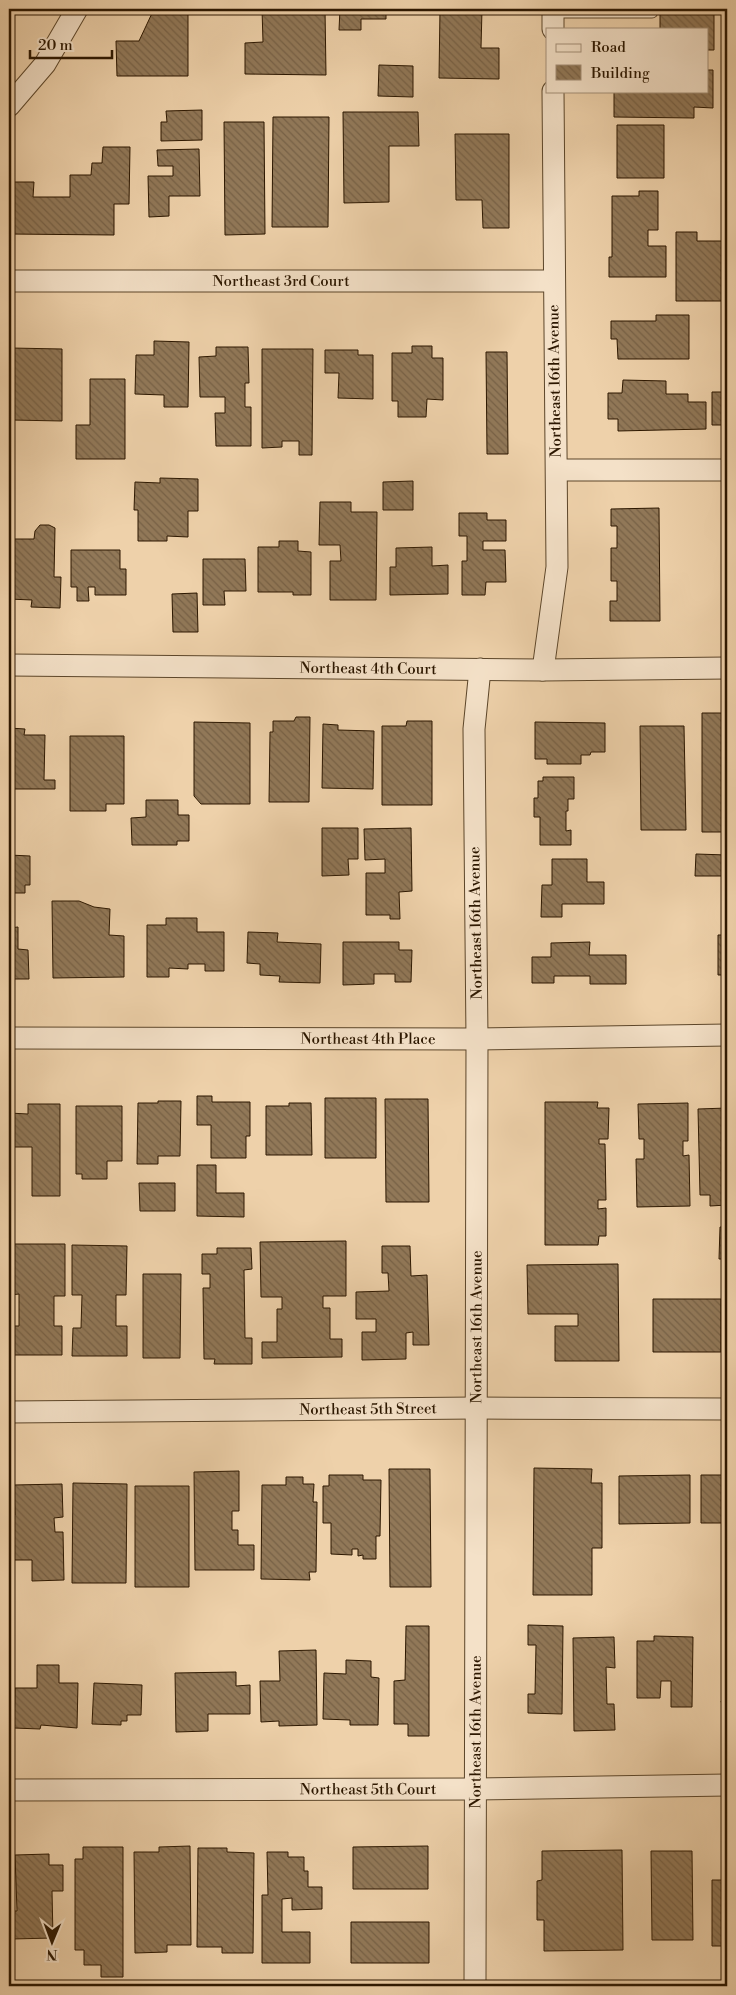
<svg xmlns="http://www.w3.org/2000/svg" width="736" height="1995" font-family="'Libre Bodoni',serif">
<style>
.building{fill:url(#building-back-hatch);stroke:#2c1700}
.lines{fill:none;stroke-linecap:round;stroke-linejoin:round}
.lane-casing{stroke:#5c462a;stroke-width:13}
.street-casing{stroke:#5c462a;stroke-width:23}
.lane{stroke:#f4e1c8;stroke-width:11}
.street{stroke:#f4e1c8;stroke-width:21}
.labels{text-anchor:middle;dominant-baseline:central;stroke-width:4;stroke-linejoin:round;paint-order:stroke}
.street-label{font-size:15px;fill:#2c1700;stroke:#f4e1c8}
</style>
<defs>
<pattern id="building-back-hatch" width="6" height="6" patternUnits="userSpaceOnUse" patternTransform="scale(1.25)"><rect width="6" height="6" fill="#917858"/><path d="M-1 5l2 2M0 0l6 6M5-1l2 2" fill="none" stroke="#776146"/></pattern>
</defs>
<rect width="100%" height="100%" fill="#eed1aa"/>
<filter id="stains"><feTurbulence type="fractalNoise" baseFrequency=".004" numOctaves="4"/><feColorMatrix values="0 0 0 0 .2 0 0 0 0 .09 0 0 0 0 .02 0 0 0 .5 -.17"/></filter>
<radialGradient id="worn" r=".72"><stop offset=".6" stop-color="#630" stop-opacity="0"/><stop offset="1" stop-color="#630" stop-opacity=".3"/></radialGradient>
<path class="building" d="M154 9H188V76H117L116 41H139Z
M262 9H325L326 75 245 74V43L263 42Z
M340 9H386V19H361V30H339Z
M440 9H482L481 48H499V79L439 78Z
M660 9H714V50H707V29H660Z
M379 65 413 66V97L378 96Z
M707 70H713V108L694 107V118L614 117V91H707Z
M202 110V140L161 141V122H167L166 111Z
M343 112H418L419 146H389V202L344 203Z
M273 117H329L328 227H272Z
M224 122H264L265 234 225 235Z
M617 125H664V178H617Z
M455 134H509V228H483L482 200H456Z
M103 147H130L129 204H114V235L9 234V182H34L33 197H70V175H91L92 163H102Z
M199 149 200 196H169V216L149 217 148 176H173V166H158L157 150Z
M639 191H658V230H648V246H666V277H609V257H612V196H639Z
M676 232H697V241H727V301H676Z
M656 315H689V359H618L617 339H611V321H656Z
M154 341 189 342 188 407H164V395L135 394 136 355H154Z
M412 346H432V358H443V400L427 399 426 417H398V401H392V353H412Z
M216 347H248L249 383H245V407H251V446H216L215 413H225V397H200L199 357 216 356Z
M11 348 62 349V421L11 420Z
M262 349H313L312 455H299V441H282V447L262 448Z
M325 350H358V355H373V399L338 398 339 373H325Z
M486 352H507L508 454H487Z
M90 379H125V459H76V425H90Z
M623 380 666 381V394H688V402H706V429L618 431V419H608V393H622Z
M712 392H727V425H712Z
M160 478 198 479V511H188V537L167 536V541H138V510H134L135 482 160 483Z
M413 481V510H383V482Z
M320 502H351V512H377L376 600H330V561H341L340 545H319Z
M659 508 660 621H610V601H617V581H611V548H617V526H611V509Z
M459 513H487V520H506V541H483V550H505L506 582H486L485 595H462V561H467V536H459Z
M40 525H49L55 528 54 577H61L60 608 31 607 32 600 9 599V539H34L35 531Z
M279 541H298V551L311 552V595H293V592H258V547H279Z
M432 547V566L448 565V594L390 595V567H396V548Z
M71 550H120V569H126V595H95V587H88L89 601H77V587H71Z
M203 559H245L246 591H224L225 605H203Z
M197 593 198 632H173L172 594Z
M702 713H727V832H702Z
M296 717H310L309 802H269L270 732H273V721H294Z
M407 721H432V805H382V726H406Z
M194 722 250 723V804H201L194 796Z
M535 722 605 723V752H591L590 755H581V764H547V759H535Z
M323 724 338 725V730L374 731 373 789 322 788Z
M640 726H684L686 830H641Z
M9 728 25 729 24 735H45L44 780H55V789H9Z
M70 736H124V804H106V811H70Z
M543 777H574V799H568V811H566V831L571 830V845H540V817H534V798H538V781H543Z
M146 800H178V815H189V841H177V845H132L131 818 146 817Z
M322 828H358V859H348L349 875 322 876Z
M411 828 412 891 399 892 400 919H390V915H366V873H385V859L365 860 364 829Z
M696 854 727 855V876H695Z
M9 855 30 856V885H25V893H9Z
M552 859H587V882H604V904H562V917H541L542 885H552Z
M52 901H79L94 907 110 909 109 935 124 936V977L53 978Z
M166 918H197V932H224V971H205V964H188V969L169 968V977H147V925H166Z
M18 927V949L28 950 29 979H9V928Z
M248 932 278 933 277 942 321 944 320 983 279 982 280 976 260 975V964L247 963Z
M718 935H727V975H718Z
M343 942H399V950H412L411 982H395V974H374V984L343 985Z
M590 942 589 955H626V984H590V976H554V983H532V957H551V943Z
M727 1095V1205L710 1206V1195H700L698 1109 727 1108Z
M197 1096H212V1102H250V1136H246V1158H211V1125H197Z
M325 1098H376V1158H325Z
M385 1099H428L429 1202H386Z
M158 1101H181L180 1156H158V1164H137L138 1103H158Z
M545 1102H598L597 1108H609L608 1139H599V1144H605L606 1200H598V1209L606 1208V1236H599L598 1245H545Z
M289 1103H311L312 1155H266V1106H289Z
M688 1103V1141H683V1156L689 1155 690 1206 637 1207 636 1159H644V1139H639L638 1104Z
M28 1104H60V1196H32V1147H9V1113L28 1114Z
M76 1106H122V1161H107V1179H82V1174H76Z
M197 1165H216V1193H244V1217L197 1216Z
M139 1183H175V1211H140Z
M720 1227H727V1259H719Z
M346 1241V1296H323V1308H330V1339H342V1357L262 1358V1342H277V1309H282V1297H261L260 1242Z
M10 1244H65V1296H54V1326H62V1355H11V1326H19V1294L10 1295Z
M72 1245 127 1246 126 1295H116V1326H127V1356H72L73 1328H81L82 1295H72Z
M382 1246H410L411 1276 427 1275 429 1345H413V1332L406 1333V1359L362 1360V1332H376V1319H356V1292L389 1291 388 1273H382Z
M217 1248H251L252 1269 244 1270 245 1338H252V1364H214L215 1359H204L203 1288H210V1274H202V1254H217Z
M618 1264 619 1361H555V1326H578V1314H528L527 1265Z
M143 1274H181L180 1358H143Z
M653 1299H721V1352H653Z
M534 1468 592 1469 591 1483H602V1548H592V1595H533Z
M389 1469H430L431 1587H390Z
M239 1471V1511H232V1530H238V1545H254V1570H195L194 1472Z
M329 1475H363V1480H381L380 1536H376V1559H363V1555L358 1556V1549H352V1555L331 1554V1523H323V1486H329Z
M690 1475V1523L619 1524V1476Z
M701 1475H727V1523H701Z
M286 1477H303V1484H314L313 1502H317L316 1572H309L310 1580 261 1579 262 1485H286Z
M73 1483 127 1484 126 1583H72Z
M62 1484 63 1517 54 1518 55 1532H63L64 1580 32 1581V1560H9V1515H15L14 1485Z
M135 1486H189V1587H135Z
M528 1625 563 1626 562 1714 528 1713V1694H535L536 1645H528Z
M406 1626H429V1736H408V1724H394V1681L405 1680Z
M654 1636 693 1637 692 1707H671V1681H661L660 1698H637V1641H654Z
M614 1637 615 1668 606 1667 607 1704H614L615 1730 574 1731 573 1638Z
M316 1650 317 1725 279 1726V1721L261 1722 260 1681H280L279 1651Z
M346 1660 371 1661V1677L379 1678 378 1725H350V1720L323 1719 324 1673 346 1674Z
M37 1665H59V1683H78L77 1728 41 1725 40 1729 14 1728 15 1688H37Z
M236 1672V1686L250 1685V1714H208V1731L176 1732 175 1673Z
M727 1680V1723L721 1701 727 1699 722 1682Z
M94 1683 142 1685 141 1715H127V1721H121V1725L92 1724Z
M190 1846 191 1945H167V1952L135 1953 134 1852H159V1847Z
M428 1846V1889H353V1847Z
M83 1847H123V1977H101V1965H84V1950H75V1859H83Z
M198 1848H227V1852L254 1853 253 1953H222V1947H197Z
M622 1850 623 1950 544 1951V1920H537V1881L542 1880V1851Z
M651 1851H692L693 1940H652Z
M267 1852H288V1857H304V1871H308V1887H322V1909L292 1910V1898L282 1899V1932H310V1963H262V1895H268Z
M49 1854V1865H63V1891H52L53 1938 12 1939V1911H17L15 1855Z
M712 1880H727V1946H712Z
M351 1922H429V1963H351Z"/>
<g class="lines">
<g class="lane-casing">
<path id="lane" d="M553 12H652"/>
</g>
<g class="street-casing">
<g id="street">
<path d="M553 9V29"/>
<path d="M9 106 45 64 77 9"/>
<path id="s1" d="M9 281H553"/>
<path d="M557 470H727"/>
<path id="s2" d="M9 665 543 670 727 668"/>
<path d="M543 670 557 567 553 91"/>
<path id="s3" d="M9 1038 477 1039 727 1035"/>
<path id="s4" d="M9 1412 476 1408 727 1409"/>
<path id="s5" d="M9 1790 476 1789 727 1785"/>
<path id="s6" d="M475 1986 477 1039 474 729 480 669"/>
</g>
</g>
<use href="#lane" class="lane"/>
<use href="#street" class="street"/>
</g>
<g class="labels">
<g class="street-label">
<text stroke="none"><textPath href="#s1" startOffset="272">Northeast 3rd Court</textPath></text>
<text transform="translate(555 381) rotate(-91)">Northeast 16th Avenue</text>
<text stroke="none"><textPath href="#s2" startOffset="359">Northeast 4th Court</textPath></text>
<text transform="translate(476 923) rotate(-91)">Northeast 16th Avenue</text>
<text stroke="none"><textPath href="#s3" startOffset="359">Northeast 4th Place</textPath></text>
<text stroke="none"><textPath href="#s6" startOffset="659">Northeast 16th Avenue</textPath></text>
<text stroke="none"><textPath href="#s4" startOffset="359">Northeast 5th Street</textPath></text>
<text stroke="none"><textPath href="#s6" startOffset="254">Northeast 16th Avenue</textPath></text>
<text stroke="none"><textPath href="#s5" startOffset="359">Northeast 5th Court</textPath></text>
</g>
</g>
<rect width="736" height="1995" fill="none" stroke="#eed1aa" stroke-width="30"/>
<rect x="10" y="10" width="716" height="1975" fill="none" stroke="#2c1700" stroke-width="2.5"/>
<rect x="15" y="15" width="706" height="1965" fill="none" stroke="#2c1700"/>
<rect x="546" y="28" width="162" height="65" fill="#f4e1c8" stroke="#a49078"/>
<rect x="556" y="44" width="25" height="8" fill="#f4e1c8" stroke="#a49078"/>
<text x="591" y="52" font-size="15" fill="#2c1700">Road</text>
<rect x="556" y="65" width="25" height="15" fill="url(#building-back-hatch)" stroke="#a49078"/>
<text x="591" y="78" font-size="15" fill="#2c1700">Building</text>
<g transform="translate(52 1942) rotate(181)" stroke="#f4e1c8" stroke-width="4" paint-order="stroke">
<path d="M0-4L9 19L0 12L-9 19Z" fill="#2c1700"/>
<text y="-8" font-size="14" font-weight="bold" text-anchor="middle" fill="#2c1700">N</text>
</g>
<path d="M30 50v8h82v-8" fill="none" stroke="#2c1700" stroke-width="2.5"/>
<text x="38" y="50" font-size="15" fill="#2c1700" stroke="#f4e1c8" stroke-width="4" paint-order="stroke">20 m</text>
<rect width="100%" height="100%" filter="url(#stains)"/>
<rect width="100%" height="100%" fill="url(#worn)"/>
</svg>
